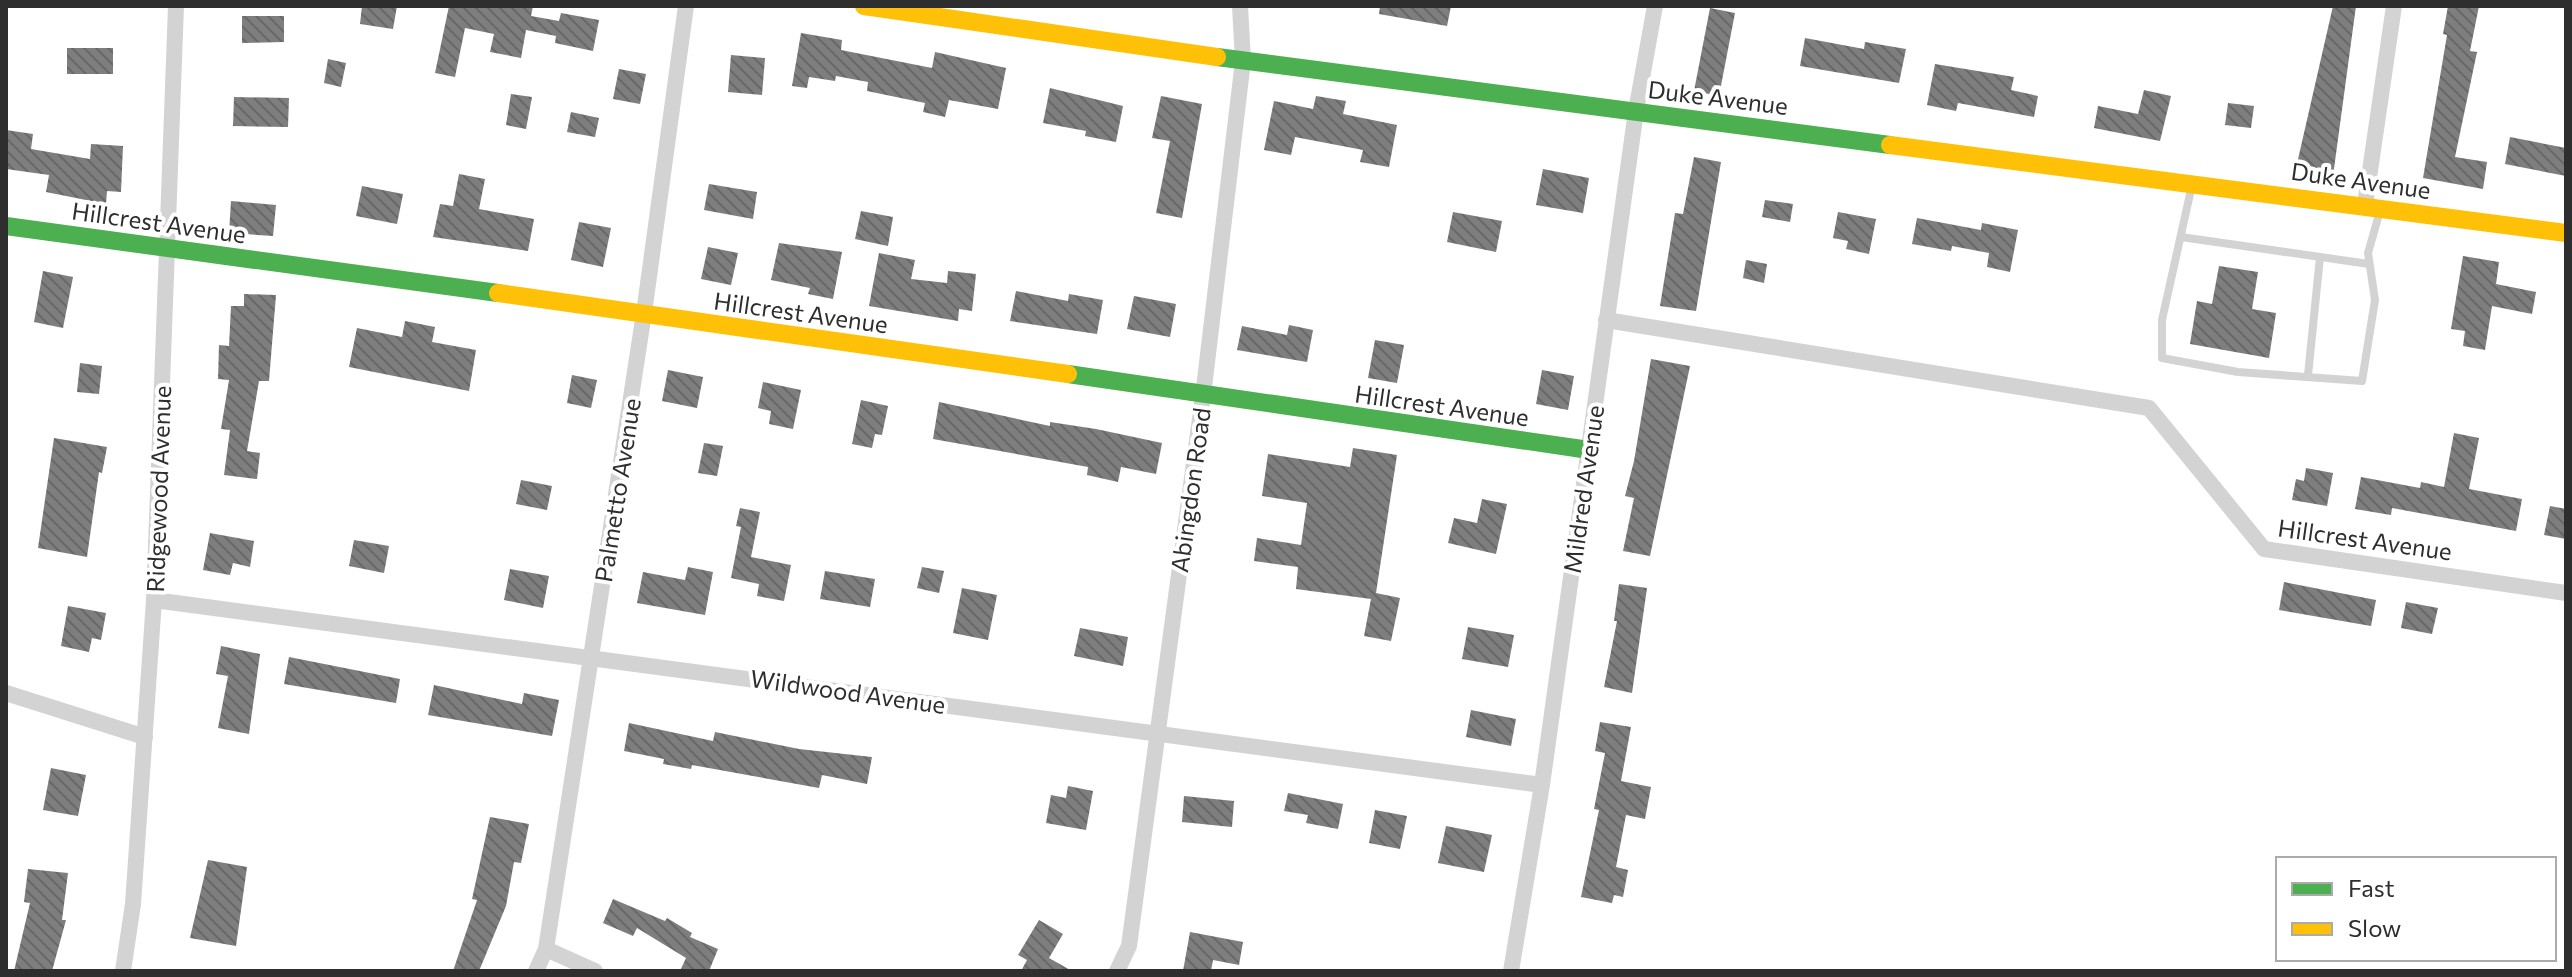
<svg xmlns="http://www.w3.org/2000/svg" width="2572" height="977" font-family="Commissioner,sans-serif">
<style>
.building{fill:url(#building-back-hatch)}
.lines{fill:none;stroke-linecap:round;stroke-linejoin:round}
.lane{stroke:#d3d3d3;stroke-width:8}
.street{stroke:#d3d3d3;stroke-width:16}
.fast{stroke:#4caf50;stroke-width:18}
.slow{stroke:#ffc107;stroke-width:18}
.labels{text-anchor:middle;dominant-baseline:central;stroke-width:8;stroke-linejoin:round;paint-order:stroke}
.street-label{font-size:24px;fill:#2e2e2e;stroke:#fff}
</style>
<defs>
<pattern id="building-back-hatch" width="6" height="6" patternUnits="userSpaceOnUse" patternTransform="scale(2)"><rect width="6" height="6" fill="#7e7e7e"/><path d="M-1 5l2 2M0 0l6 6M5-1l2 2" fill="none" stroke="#686868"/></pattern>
</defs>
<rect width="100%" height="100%" fill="#fff"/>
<path class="building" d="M362 6H397L393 29 360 24Z
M449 6H533L531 16 559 21 561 13 599 20 593 51 555 43 556 36 526 30 521 58 490 52 494 34 465 28 455 77 435 73Z
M1380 6H1451L1447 26 1379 14Z
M2333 6H2356L2333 176 2296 168Z
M2448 6H2479L2470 51 2477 52 2455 157 2487 162 2483 189 2423 178 2447 35 2443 34Z
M1710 8 1735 13 1719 96 1694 91Z
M242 16H284V42L242 43Z
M801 33 842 40 841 50 932 68 935 52 1006 68 998 109 949 100 945 117 923 112 925 103 867 91 868 82 836 76 835 81 809 77 807 88 792 86Z
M1805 38 1864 49 1865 42 1906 49 1899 83 1800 66Z
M67 48H113V74H67Z
M731 55 765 58 762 95 728 92Z
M328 59 346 63 341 87 324 83Z
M1935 64 2014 77 2011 90 2038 96 2034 117 1958 103 1956 111 1927 105Z
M619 69 646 74 640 104 613 99Z
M1050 88 1123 106 1116 142 1085 136 1086 131 1043 123Z
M2144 90 2171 96 2160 141 2094 128 2098 106 2138 114Z
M511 94 532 97 526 129 506 125Z
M1161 96 1202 104 1182 218 1156 213 1170 141 1152 138Z
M1316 96 1346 101 1343 114 1397 125 1389 167 1360 162 1363 150 1295 137 1291 155 1264 150 1274 101 1313 109Z
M234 97 289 98 288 127 233 126Z
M2228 103 2254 106 2251 128 2225 125Z
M571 112 599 118 595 137 567 132Z
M6 130 33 134 31 149 90 159 91 144 123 146 121 192 107 191 106 204 46 192 49 175 6 169Z
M2510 137 2566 148V176L2505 164Z
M1694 157 1721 162 1696 311 1660 306 1675 213 1683 214Z
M1543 169 1589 178 1583 213 1536 205Z
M459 174 485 179 479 209 534 219 528 251 433 237 440 204 453 206Z
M709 184 757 192 753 219 704 210Z
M362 186 403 194 397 224 356 216Z
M1765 200 1793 204 1790 222 1762 217Z
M231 201 276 205 273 236 229 233Z
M861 211 893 217 888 246 855 239Z
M1453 212 1502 221 1496 252 1447 242Z
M1838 212 1876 219 1869 254 1846 249 1848 241 1833 238Z
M1917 218 1981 230 1982 223 2018 230 2010 272 1987 267 1989 253 1952 246 1951 251 1912 244Z
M579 222 611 228 603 267 571 260Z
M779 243 842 252 833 299 808 294 810 288 771 280Z
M708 247 738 253 731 285 701 279Z
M879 253 915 260 911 279 947 283 948 271 976 274 972 311 959 309 958 321 869 306Z
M2463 256 2499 262 2496 284 2536 292 2532 314 2492 306 2485 350 2463 346 2465 331 2451 329Z
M1746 260 1767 264 1764 283 1743 278Z
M2219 266 2258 272 2252 309 2276 313 2269 358 2190 344 2197 301 2212 304Z
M43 271 73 277 63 328 34 322Z
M1016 291 1068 301 1069 294 1103 300 1097 334 1010 321Z
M244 294 276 295 269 381H259L247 451 260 453 257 479 224 475 230 430 221 429 229 380 218 379 219 345 229 346 231 306H244Z
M1134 296 1176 304 1170 337 1127 329Z
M405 321 435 327 432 342 476 350 469 391 349 367 357 328 402 337Z
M1289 325 1313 330 1307 362 1237 350 1242 326 1287 335Z
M1375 340 1404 345 1397 383 1368 378Z
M1651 359 1690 366 1650 556 1623 551 1634 498 1625 496 1634 461Z
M80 363 102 366 99 394 77 392Z
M668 370 703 377 697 408 662 401Z
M1542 370 1574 376 1568 410 1536 404Z
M572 375 597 380 591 408 567 403Z
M763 382 801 390 793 429 769 424 771 411 758 408Z
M861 400 888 406 882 435 875 434 872 448 852 444Z
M939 402 1050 426V422L1096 429 1162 443 1156 474 1121 467 1118 482 1087 475 1088 467 933 439Z
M2454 433 2479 438 2469 489 2522 499 2516 531 2392 508 2391 515 2355 509 2361 477 2420 488 2421 482 2444 487Z
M54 438 107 447 102 473 99 472 87 557 38 548Z
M704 443 723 446 717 476 698 473Z
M1353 448 1397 455 1376 593 1400 598 1391 641 1364 636 1371 599 1296 589 1298 567 1254 561 1257 538 1301 545 1307 503 1262 496 1268 454 1350 467Z
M2306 468 2333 473 2327 506 2292 500 2296 479 2304 481Z
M521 480 552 486 547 510 516 504Z
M1482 499 1507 504 1496 554 1448 543 1454 518 1477 523Z
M2550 506 2566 509V539L2544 535Z
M740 508 760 512 751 557 791 565 784 601 757 596 759 584 731 578 741 527 736 526Z
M210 533 254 541 250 567 233 563 230 575 203 570Z
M354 540 389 546 384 573 349 566Z
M688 567 713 572 705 615 637 603 643 572 685 580Z
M922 567 944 571 939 593 917 588Z
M510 569 549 576 543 608 504 600Z
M825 571 875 579 870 607 820 599Z
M2284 582 2376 600 2371 626 2279 610Z
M1619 584 1647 588 1632 693 1604 687 1617 621H1614Z
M962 588 997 595 988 640 953 633Z
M2406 602 2438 608 2432 634 2401 628Z
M68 606 106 613 101 640 92 638 89 652 61 646Z
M1468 627 1514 635 1508 667 1462 659Z
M1080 628 1128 637 1123 666 1074 656Z
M221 646 260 654 249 734 218 728 228 676 216 674Z
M289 657 400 679 396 703 284 684Z
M434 685 522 704 524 693 559 700 552 736 428 715Z
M1471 710 1516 719 1511 746 1466 737Z
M1600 722 1631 727 1621 781 1651 787 1645 819 1626 815 1616 867 1628 870 1623 897 1614 895 1612 903 1581 897 1599 810 1594 809 1605 753 1595 751Z
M629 723 713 741 715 732 799 749 872 757 867 784 822 775 819 788 692 765 691 769 663 764 664 759 624 751Z
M51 768 86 775 78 816 43 810Z
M1068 786 1093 791 1086 830 1046 823 1051 795 1066 798Z
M1288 793 1343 804 1338 829 1306 823 1308 815 1284 811Z
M1184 796 1234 801 1232 827 1182 822Z
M1375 810 1407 816 1400 849 1369 843Z
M490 817 529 824 521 863 514 862 506 906 479 971H453L477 900 472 899Z
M1446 826 1492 835 1484 872 1438 863Z
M208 860 247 867 236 946 190 938Z
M28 869 68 873 62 920H66L52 971H14L30 903 24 902Z
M613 899 665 921 667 918 692 933 690 937 718 949 709 971H680L686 958 637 928 633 936 603 923Z
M1039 920 1063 934 1049 958 1072 971H1021L1027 960 1018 955Z
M1190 932 1243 942 1239 965 1213 960 1211 971H1183Z"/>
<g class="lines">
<path class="lane" d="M2192 185 2162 320V358L2238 372 2362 381 2375 300 2368 253 2380 211
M2181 237 2369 264
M2308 375 2320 257"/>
<path class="street" d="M2365 205 2394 6
M1606 320 2149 408 2264 549 2566 593
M154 600 1542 785
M6 693 145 737
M546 949 595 971
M123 971 133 904 154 600 176 6
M536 971 546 949 644 313 686 6
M1117 971 1129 946 1203 396 1243 61 1240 6
M1511 971 1542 785 1636 111 1655 6"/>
<path class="fast" d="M1217 57 1890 145
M6 226 498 293
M1068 374 1589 450"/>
<path class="slow" d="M864 6 1217 57
M1890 145 2566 233
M498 293 1068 374"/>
</g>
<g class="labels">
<g class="street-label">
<text transform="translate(1718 97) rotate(7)">Duke Avenue</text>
<text transform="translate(2361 180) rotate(8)">Duke Avenue</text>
<text transform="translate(159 222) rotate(8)">Hillcrest Avenue</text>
<text transform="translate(801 312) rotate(8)">Hillcrest Avenue</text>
<text transform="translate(1442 405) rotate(8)">Hillcrest Avenue</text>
<text transform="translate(158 489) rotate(-88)">Ridgewood Avenue</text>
<text transform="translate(1583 489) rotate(-82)">Mildred Avenue</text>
<text transform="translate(617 490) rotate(-81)">Palmetto Avenue</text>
<text transform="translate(1190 490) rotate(-82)">Abingdon Road</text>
<text transform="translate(2365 539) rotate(8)">Hillcrest Avenue</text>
<text transform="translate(848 691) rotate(8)">Wildwood Avenue</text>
</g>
</g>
<rect width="2572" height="977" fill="none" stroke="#2e2e2e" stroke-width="16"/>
<rect x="2276" y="857" width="280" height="104" fill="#ffffff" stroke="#ababab" stroke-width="2"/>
<rect x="2292" y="883" width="40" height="12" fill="#4caf50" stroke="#ababab" stroke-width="2"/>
<text x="2348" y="897" font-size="24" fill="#2e2e2e">Fast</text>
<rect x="2292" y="923" width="40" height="12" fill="#ffc107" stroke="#ababab" stroke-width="2"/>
<text x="2348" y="937" font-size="24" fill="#2e2e2e">Slow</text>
</svg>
